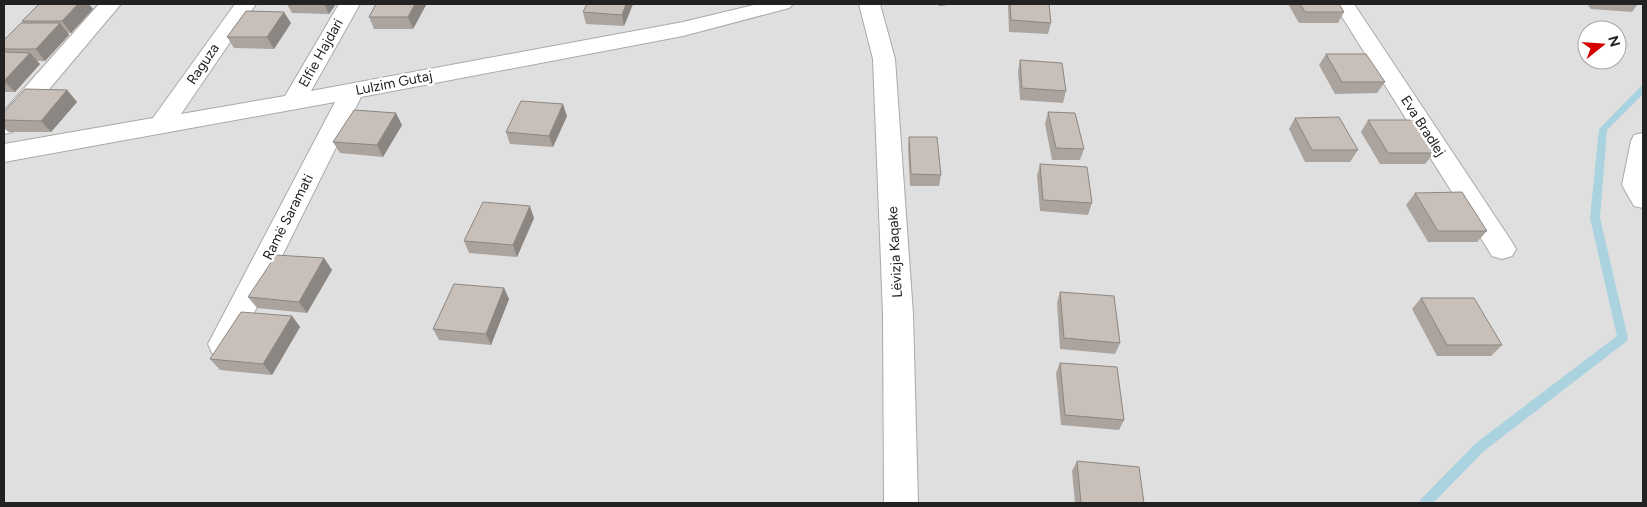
<svg xmlns="http://www.w3.org/2000/svg" width="1647" height="507" font-family="Figtree,sans-serif">
<style>
.residential{fill:#e0dfdf;fill-rule:evenodd}
.lines{fill:none;stroke-linecap:round;stroke-linejoin:round}
.stream{fill:#aad3df;fill-rule:evenodd}
.minor-casing{stroke:#a9a9a9;stroke-width:2}
.minor{fill:#fff;fill-rule:evenodd}
.wall{fill:#aba49e}
.shaded-wall{fill:#8b8681}
.building{fill:#c7bfb8;stroke:#8b8681}
.labels{text-anchor:middle;dominant-baseline:central;stroke-width:5;stroke-linejoin:round;paint-order:stroke}
.street-label{font-size:14px;fill:#222;stroke:#fff}
</style>
<rect width="100%" height="100%" fill="#f2efe9"/>
<path class="residential" d="M4 4H1643V503H4ZM1587 30H1617V60H1587Z"/>
<g class="lines">
<path class="stream" d="M1643 86V94L1607 130 1600 218 1628 338 1627 341 1484 451 1433 503H1419L1421 499 1476 443 1617 336 1590 218 1599 129 1640 87Z"/>
<g class="minor-casing">
<path id="minor" d="M99 4H121L13 132 4 134V111Z
M235 4H256L181 114 285 96 339 4H360L311 91 683 22 758 4H793L789 8 683 36 361 97 234 353 223 356 212 353 208 344 335 102 4 162V144L153 118Z
M859 4H880L895 59 913 314 918 503H884L883 314 873 59Z
M1334 4H1354L1512 242 1516 249 1512 256 1502 259 1492 256Z
M1643 133V208L1634 206 1622 185 1631 141 1634 135Z"/>
</g>
<use href="#minor" class="minor"/>
</g>
<path class="wall" d="M287 4H336L329 14 292 13Z
M376 4H425L426 5 413 29H374L369 17Z
M633 4 624 26 586 24 583 12Z
M1008 4H1049L1051 23 1048 34 1009 32 1008 7Z
M1288 4H1339L1344 12 1338 23H1299Z
M1587 4H1638L1632 12 1591 9Z
M93 9 71 33H68L69 35 45 61H37L40 64 15 92H4V40L23 23 22 21Z
M291 23 274 49 234 48 227 37Z
M1326 54 1385 82 1377 93 1335 94 1319 65Z
M1020 60 1066 91 1063 103 1020 100 1018 72Z
M67 90 77 102 51 132H8L4 128V112Z
M1048 112 1084 149 1080 160H1052L1045 124Z
M567 116 553 147 510 144 506 132Z
M1295 118 1358 150 1350 162H1305L1289 129Z
M1368 120 1434 153 1425 164H1380L1361 132Z
M402 125 383 157 340 153 333 142Z
M909 137 941 175 939 186H910L908 148Z
M1040 164 1092 203 1088 215 1040 211 1037 176Z
M1415 193 1487 231 1477 242H1428L1406 205Z
M534 218 517 257 469 253 464 241Z
M324 258 332 270 307 313 257 308 248 297Z
M504 288 509 299 491 345 439 340 433 329Z
M1060 292 1120 343 1115 354 1060 349 1057 303Z
M1421 298 1502 345 1491 356H1437L1412 309Z
M292 316 300 327 272 375 220 370 210 359Z
M1060 363 1124 420 1119 430 1061 425 1056 373Z
M1077 461 1144 503H1075L1072 471Z"/>
<path class="shaded-wall" d="M78 4H89L93 9 71 33 62 21Z
M324 4H336L329 14Z
M415 4H425L426 5 413 29 408 17Z
M626 4H633L624 26 622 15Z
M940 4H956L939 6Z
M284 12 291 23 274 49 267 37Z
M60 23 69 35 45 61 36 49Z
M30 53 40 64 15 92 4 81Z
M67 90 77 102 51 132 41 121Z
M563 104 567 116 553 147 549 136Z
M396 113 402 125 383 157 377 145Z
M530 206 534 218 517 257 513 245Z
M324 258 332 270 307 313 299 302Z
M504 288 509 299 491 345 486 334Z
M292 316 300 327 272 375 263 364Z"/>
<path class="building" d="M39 4H78L62 21H22Z
M376 4H415L408 17H369Z
M587 4H626L622 15 583 12Z
M1010 4H1049L1051 23 1011 20Z
M1300 4H1339L1344 12H1305Z
M246 11 284 12 267 37H227Z
M21 23H60L36 49H4V40Z
M4 52 30 53 4 81Z
M1326 54H1366L1385 82H1342Z
M1020 60 1062 63 1066 91 1022 88Z
M25 89 67 90 41 121 4 120V112Z
M521 101 563 104 549 136 506 132Z
M354 110 396 113 377 145 333 142Z
M1048 112 1075 113 1084 149 1056 148Z
M1339 117 1358 150H1312L1295 118Z
M1368 120H1413L1434 153H1388Z
M909 137H937L941 175 911 174Z
M1040 164 1087 167 1092 203 1043 200Z
M1462 192 1487 231H1438L1415 193Z
M483 202 530 206 513 245 464 241Z
M276 255 324 258 299 302 248 297Z
M454 284 504 288 486 334 433 329Z
M1060 292 1114 296 1120 343 1064 338Z
M1421 298H1474L1502 345H1447Z
M241 312 292 316 263 364 210 359Z
M1060 363 1117 367 1124 420 1065 415Z
M1077 461 1139 467 1144 503H1081Z"/>
<g class="labels">
<g class="street-label">
<text transform="translate(321 53) rotate(-61)">Elfie Hajdari</text>
<text transform="translate(203 64) rotate(-56)">Raguza</text>
<text transform="translate(394 83) rotate(-11)">Lulzim Gutaj</text>
<text transform="translate(1423 126) rotate(57)">Eva Bradlej</text>
<text transform="translate(288 217) rotate(-63)">Ramë Saramati</text>
<text transform="translate(895 252) rotate(-93)">Lëvizja Kaqake</text>
</g>
</g>
<rect width="1647" height="507" fill="none" stroke="#222222" stroke-width="10"/>
<g transform="translate(1602 45) rotate(73)"><circle r="24" fill="#ffffff" stroke="#a7a7a7"/>
<path d="M0-4L9 19L0 12L-9 19Z" fill="#d40000"/>
<text y="-8" font-size="14" font-weight="bold" text-anchor="middle" fill="#222222">N</text>
</g>
</svg>
